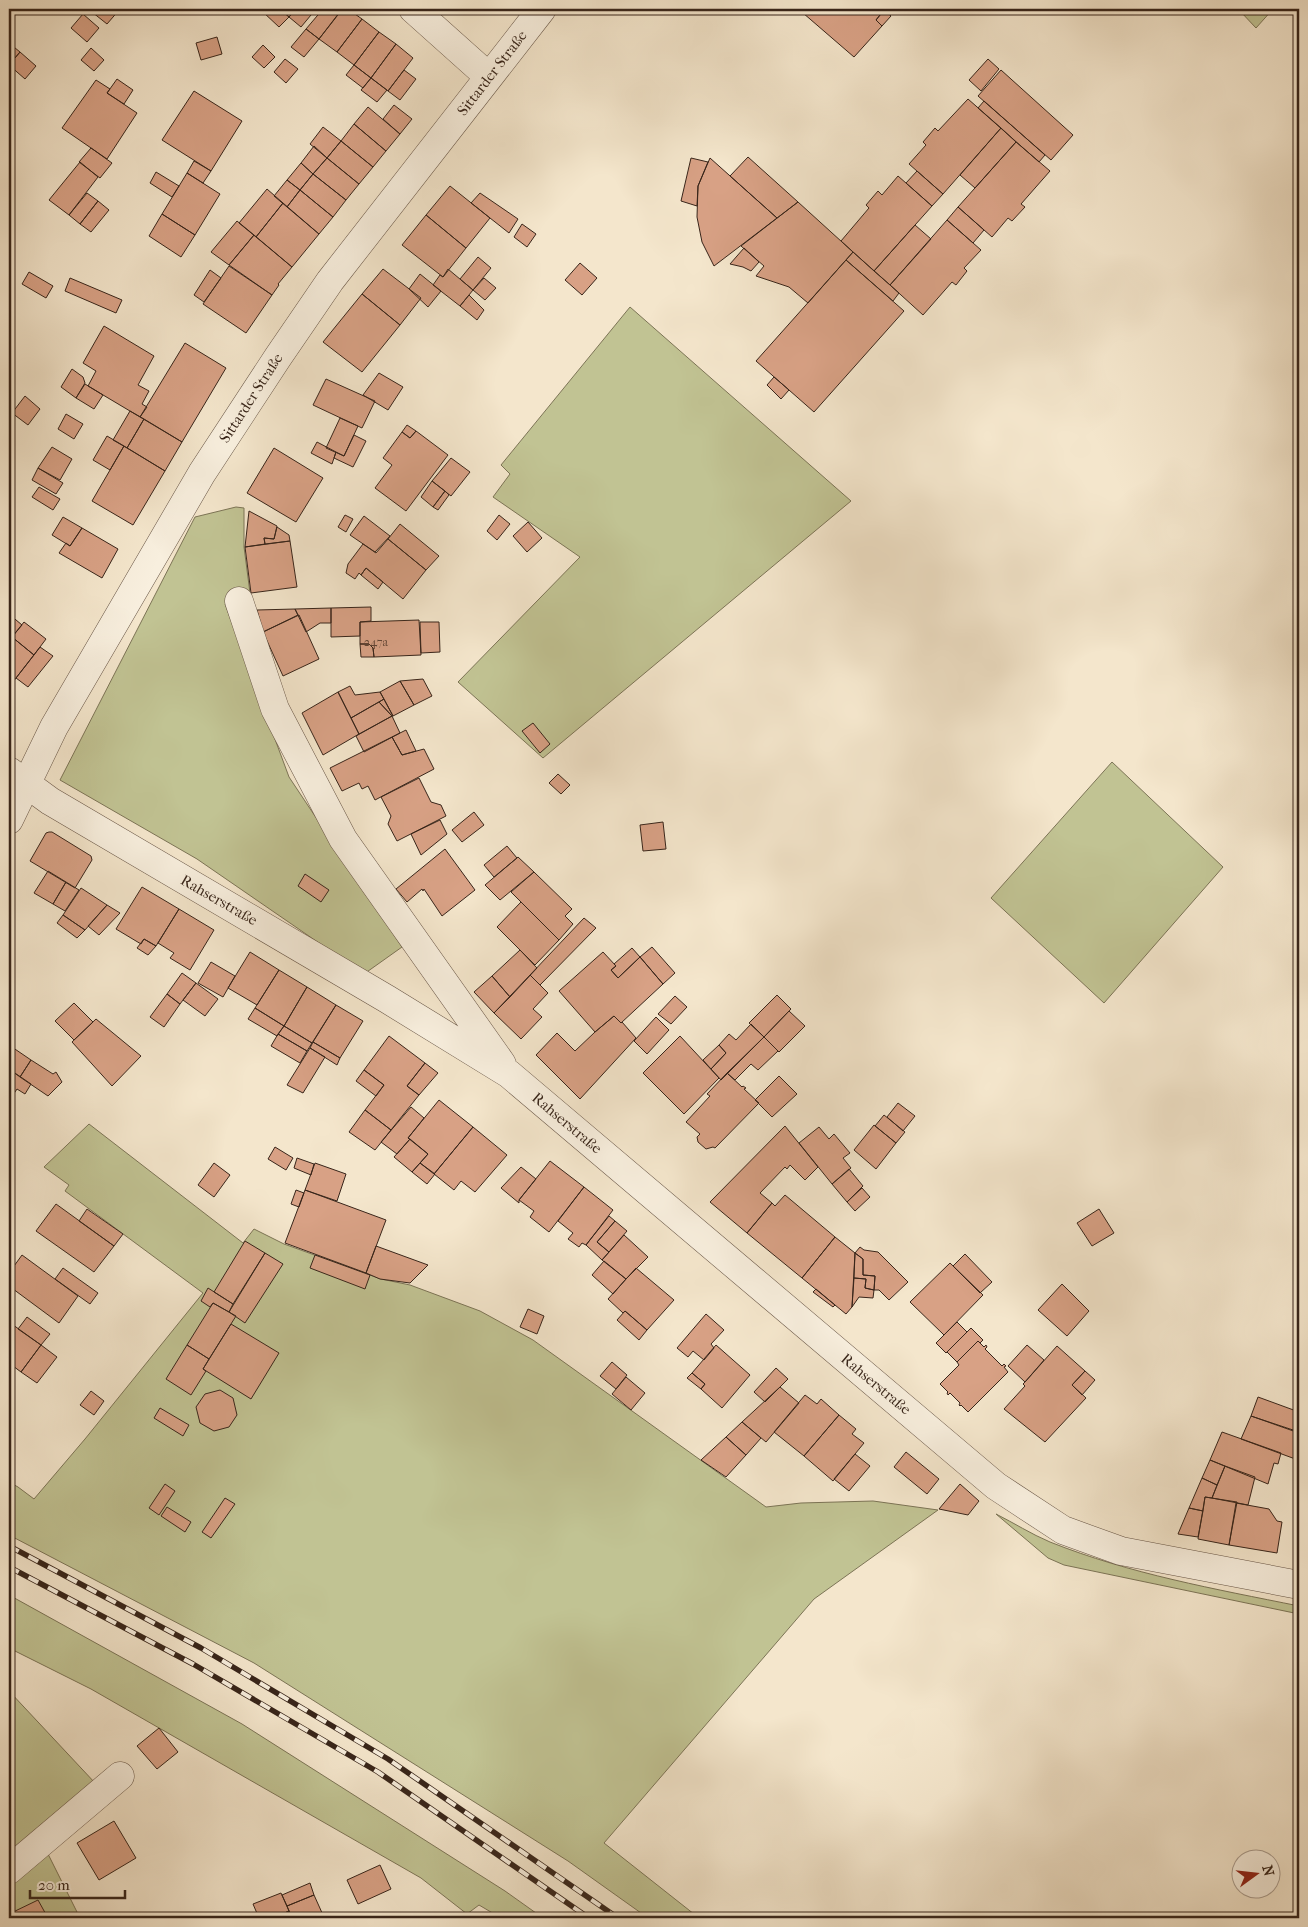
<svg xmlns="http://www.w3.org/2000/svg" width="1308" height="1927" font-family="'IM FELL French Canon',serif">
<style>
.green{fill:#c1c393;stroke:#7c7456}
.building{fill:#d8a185;stroke:#38251a}
.lines{fill:none;stroke-linecap:round;stroke-linejoin:round}
.minor-casing{stroke:#675546;stroke-width:29}
.minor{stroke:#f8efde;stroke-width:28}
.rail-casing{stroke:#38251a;stroke-width:5.5}
.rail{stroke:#f8efde;stroke-width:4;stroke-dasharray:11;stroke-linecap:butt}
.labels{text-anchor:middle;dominant-baseline:central;stroke-width:4;stroke-linejoin:round;paint-order:stroke}
.number-label{font-size:12px;fill:#604435}
.street-label{font-size:15px;fill:#38251a;stroke:#f8efde}
</style>
<rect width="100%" height="100%" fill="#f4e6cc"/>
<filter id="stains"><feTurbulence type="fractalNoise" baseFrequency=".004" numOctaves="4"/><feColorMatrix values="0 0 0 0 .2 0 0 0 0 .09 0 0 0 0 .02 0 0 0 .5 -.17"/></filter>
<radialGradient id="worn" r=".72"><stop offset=".6" stop-color="#630" stop-opacity="0"/><stop offset="1" stop-color="#630" stop-opacity=".3"/></radialGradient>
<path class="green" d="M1242 9H1273L1256 28 1240 11Z
M630 307 851 501 543 758 458 682 580 557 493 497 510 474 501 465Z
M236 507 244 508V547L250 593 225 604 289 777 402 947 364 974 197 859 60 780 195 517Z
M1112 762 1223 867 1104 1003 991 898Z
M89 1124 243 1243 254 1229 284 1244 381 1279 410 1285 480 1311 533 1340 766 1507 801 1503 873 1501 938 1510 814 1599 604 1843 699 1918H648L568 1861 254 1663 9 1535V1482L18 1487 34 1499 85 1439 203 1293 65 1191 69 1185 44 1167Z
M996 1514C1014 1523 1031 1534 1050 1542 1130 1574 1215 1589 1299 1606V1614L1064 1565 1048 1558Z
M9 1595 242 1724 505 1891 543 1918H501L479 1905 467 1914 421 1878 91 1689 9 1648Z
M9 1691 96 1784 9 1858Z
M45 1848 80 1918H9V1874Z"/>
<path class="building" d="M95 9H120L107 24 92 12Z
M266 9H280L289 17 279 27 263 12Z
M280 9H296L289 17Z
M296 9H316L301 27 289 17Z
M323 9H338L341 11 319 39 306 29Z
M342 9H348L362 19 337 52 319 39Z
M807 9H885L876 20 882 26 854 57 803 13Z
M884 10 891 16 882 26 876 20Z
M83 14 99 28 87 42 71 28Z
M362 19 379 32 354 65 337 52Z
M306 29 319 39 304 57 291 47Z
M379 32 396 44 371 78 354 65Z
M217 37 222 54 201 60 196 43Z
M9 43 20 52 9 65Z
M396 44 413 58 388 91 371 78Z
M263 45 275 57 264 68 252 57Z
M91 48 104 60 94 71 81 60Z
M20 52 36 66 25 79 9 65Z
M285 59 298 69 286 83 274 72Z
M988 59 999 69 981 91 969 80Z
M354 65 371 78 363 88 346 75Z
M404 70 416 79 400 100 388 91Z
M1001 70 1073 135 1051 160 978 96Z
M371 78 387 90 377 102 361 90Z
M117 79 133 90 124 104 107 93Z
M96 80 110 89 107 93 137 113 107 159 62 128Z
M194 91 242 121 211 171 162 140Z
M968 99 1001 128 943 194 909 164 926 145 923 142 935 128 938 131Z
M984 101 1045 155 1039 162 978 108Z
M394 105 412 119 400 134 383 119Z
M368 107 400 134 386 151 354 124Z
M354 124 386 151 373 167 341 141Z
M323 127 341 141 327 158 310 144Z
M1001 128 1016 142 975 188 960 175Z
M341 141 373 167 359 184 327 158Z
M1016 142 1050 171 1021 204 1025 207 1012 221 1008 218 992 237 958 207Z
M314 146 327 158 313 174 301 163Z
M91 148 112 163 100 178 79 162Z
M748 157 798 202 777 218 730 176Z
M327 158 359 184 346 200 313 174Z
M691 158 708 162 698 186 697 206 681 201Z
M710 158 777 218 714 266 702 242 697 217 698 186Z
M194 161 211 171 203 183 187 173Z
M80 162 98 177 69 215 49 200Z
M301 163 313 174 300 190 287 180Z
M917 171 943 194 932 206 906 183Z
M156 172 179 186 172 197 150 183Z
M187 173 220 194 195 235 162 214Z
M313 174 346 200 333 217 300 190Z
M898 176 932 206 874 271 841 241 869 208 866 205 878 191 882 195Z
M287 180 300 190 287 207 274 196Z
M450 186 490 218 466 248 426 215Z
M267 189 283 203 256 237 239 223Z
M300 190 333 217 319 234 287 207Z
M87 193 98 201 80 224 69 215Z
M480 193 518 219 509 233 471 203Z
M98 201 109 210 91 232 80 224Z
M798 202 853 252 808 303 789 287 756 276 764 266 741 246Z
M283 203 319 234 292 267 256 237Z
M958 207 984 230 973 243 947 220Z
M162 214 195 235 181 257 149 236Z
M426 215 466 248 443 277 402 245Z
M947 220 981 250 964 268 967 271 956 285 952 282 923 315 890 285Z
M237 221 254 235 229 265 211 252Z
M522 224 536 234 527 247 514 237Z
M915 225 931 239 890 285 874 271Z
M254 235 292 267 278 284 279 285 272 295 229 265Z
M744 248 759 262 751 271 743 267 730 264Z
M853 252 899 293 893 301 846 260Z
M478 257 491 268 473 290 460 279Z
M846 260 904 311 814 412 756 361Z
M580 263 597 278 582 295 565 280Z
M229 266 272 295 246 333 203 304Z
M383 269 421 298 400 325 362 294Z
M448 269 473 290 460 306 433 285 440 275 443 277Z
M210 270 221 278 204 302 194 295Z
M29 272 53 286 46 298 22 284Z
M420 274 441 291 428 307 409 289Z
M70 278 122 300 116 313 65 291Z
M484 278 496 288 485 300 473 290Z
M362 294 400 325 362 372 323 342Z
M469 295 484 310 477 320 460 306Z
M104 326 154 356 138 385 149 391 142 404 147 407 140 417 88 386 96 371 83 363Z
M185 343 226 368 182 442 140 417Z
M72 369 83 377 85 383 76 398 61 387Z
M379 373 403 387 388 410 363 395Z
M774 377 789 390 781 399 767 385Z
M326 379 375 401 362 428 313 405Z
M85 384 103 395 94 409 76 398Z
M25 396 40 409 28 425 12 413Z
M130 411 144 419 127 448 113 440Z
M66 414 83 424 74 439 58 429Z
M340 418 358 426 344 456 326 448Z
M144 419 182 442 165 471 127 448Z
M407 425 416 431 410 438 402 432Z
M416 431 448 455 406 511 375 488 392 465 383 458 402 432 410 438Z
M354 435 366 441 353 467 334 458 336 452 344 456Z
M107 436 124 446 110 470 93 460Z
M317 442 336 452 332 464 311 453Z
M124 446 165 471 133 525 92 501Z
M52 447 72 459 60 480 38 468Z
M274 448 323 478 296 522 247 493Z
M451 458 470 472 451 496 432 481Z
M38 468 63 483 56 494 32 480Z
M432 481 445 491 433 507 421 497Z
M39 487 60 499 53 510 32 497Z
M445 491 449 495 438 510 433 507Z
M249 511 277 526 274 539 264 538 265 544 245 547Z
M345 515 353 519 346 532 338 527Z
M499 515 510 524 497 540 487 531Z
M364 516 390 536 375 552 350 535Z
M63 517 82 528 70 546 52 535Z
M528 522 542 538 527 552 513 536Z
M400 524 439 556 426 570 388 539Z
M277 527 289 535 290 541 265 544 264 538 274 539Z
M82 528 118 549 102 578 59 553 66 543 70 546Z
M388 539 426 570 403 599 366 568 361 575 359 573 355 579 346 573 348 564 363 544 376 553Z
M290 541 297 587 251 593 245 547Z
M366 568 383 582 378 589 361 575Z
M371 607V621L360 622V636L331 637V608Z
M331 608V623H320L306 632 295 609Z
M295 609 298 615 263 632 257 610Z
M9 614 22 625 12 637 9 635Z
M299 615 319 659 283 676 263 632Z
M419 620 421 655 374 657 373 648 369 644H360V622Z
M24 622 46 639 34 655 12 637Z
M420 622H439L440 652 421 653Z
M12 637 34 655 9 687V641Z
M360 644H369L373 648 374 657H361Z
M40 647 53 656 28 687 16 678Z
M423 679 432 696 414 705 400 681Z
M400 681 414 705 393 716 380 692Z
M350 686 355 695 380 692 384 699 351 718 338 692Z
M338 692 359 734 323 755 302 713Z
M384 699 393 716H392L379 702Z
M379 702 392 716 359 734 351 718Z
M392 716 400 733 364 752 356 736Z
M533 723 550 744 540 753 522 731Z
M406 730 416 751 402 755 392 737Z
M392 737 402 755 424 749 434 769 375 800 368 786 362 789 359 783 342 791 330 768Z
M558 774 570 785 561 794 549 783Z
M419 778 431 802 441 805 446 816 397 841 388 824 391 816 381 797Z
M474 812 484 825 462 842 452 830Z
M440 820 447 834 421 855 411 834Z
M663 822 666 849 643 851 640 825Z
M49 832H52L91 856 92 860 75 888 30 861 46 833Z
M507 846 517 858 494 877 484 865Z
M445 849 475 890 442 916 424 889 423 891 422 889 407 902 396 889Z
M518 857 534 872 500 900 485 885Z
M48 871 66 882 53 904 34 893Z
M534 872 572 909 565 916 573 924 559 940 511 892Z
M305 874 329 890 321 902 298 886Z
M66 882 79 890 65 911 53 904Z
M142 887 179 909 156 946 144 939 141 944 116 929Z
M81 888 107 905 85 930 63 915Z
M521 902 559 940 535 965 497 927Z
M107 905 120 913 99 935 88 926Z
M179 909 214 930 190 970 170 958 174 953 158 943Z
M63 915 85 930 77 938 57 923Z
M584 918 596 928 540 985 530 975Z
M144 939 156 946 148 955 137 948Z
M652 947 675 973 663 984 640 957Z
M632 948 640 957 618 978 611 970 616 966 614 964Z
M520 950 537 968 510 997 492 976Z
M250 952 279 970 257 1005 228 988Z
M603 952 616 966 611 970 618 978 640 957 663 984 621 1023 614 1016 595 1032 559 991Z
M211 962 235 976 223 997 198 983Z
M279 970 307 987 284 1026 255 1008Z
M182 973 196 983 180 1004 167 994Z
M530 975 548 993 533 1009 542 1017 521 1039 494 1013Z
M492 976 510 997 494 1013 474 992Z
M196 983 218 999 205 1016 183 1000Z
M307 987 336 1005 312 1043 284 1026Z
M167 994 180 1004 164 1027 150 1017Z
M777 995 791 1009 764 1037 749 1023Z
M675 996 687 1007 671 1024 658 1014Z
M74 1003 93 1022 74 1040 55 1021Z
M336 1005 363 1021 340 1058 313 1042Z
M255 1008 284 1026 277 1036 248 1019Z
M789 1011 805 1026 779 1052 764 1037Z
M614 1016 621 1023 622 1022 636 1038 580 1099 536 1055 557 1033 575 1051 595 1032Z
M656 1017 669 1030 647 1054 634 1041Z
M96 1019 141 1056 112 1086 72 1042Z
M751 1024 764 1037 721 1080 711 1069 726 1053 719 1045 729 1034 736 1040Z
M284 1026 312 1043 307 1051 278 1034Z
M278 1034 307 1051 300 1063 271 1046Z
M389 1036 425 1063 407 1086 419 1095 391 1130 365 1110 384 1085 364 1070Z
M680 1036 719 1078 684 1114 643 1073Z
M764 1037 778 1051 758 1070 751 1064 735 1080 727 1073Z
M313 1042 340 1058 337 1065 310 1048Z
M9 1045 31 1060 20 1077 9 1069Z
M719 1045 726 1053 711 1069 703 1060Z
M310 1048 325 1057 303 1093 287 1085Z
M31 1060 53 1074 56 1072 62 1082 48 1096 20 1077Z
M425 1063 438 1073 419 1095 407 1086Z
M9 1069 31 1084 25 1094 17 1089 9 1101Z
M364 1070 384 1085 376 1096 356 1081Z
M727 1073 742 1087 743 1086 746 1088 744 1089 759 1103 715 1148 713 1147 706 1149 698 1142 697 1137 700 1134 686 1122 710 1096 707 1094Z
M779 1076 797 1094 772 1117 755 1100Z
M439 1100 473 1127 434 1174 420 1163 428 1154 408 1138Z
M898 1103 915 1116 903 1131 887 1117Z
M411 1107 424 1118 408 1138 410 1139 397 1154 381 1142Z
M365 1110 391 1130 375 1150 349 1132Z
M884 1115 905 1132 896 1143 875 1126Z
M874 1125 896 1143 876 1169 854 1150Z
M785 1126 818 1167 805 1180 790 1165 787 1169 785 1167 760 1193 772 1203 747 1233 710 1202Z
M473 1127 507 1155 475 1192 461 1181 454 1190 434 1174Z
M819 1127 829 1139 834 1134 850 1153 843 1158 851 1168 832 1184 799 1143Z
M410 1139 428 1154 412 1172 394 1157Z
M275 1147 293 1158 286 1170 268 1159Z
M297 1158 314 1164 311 1175 294 1168Z
M550 1161 584 1187 549 1232 530 1217 534 1211 519 1200Z
M214 1163 230 1175 214 1197 198 1185Z
M315 1163 346 1174 337 1201 305 1190Z
M420 1163 435 1174 427 1184 412 1172Z
M521 1167 536 1179 519 1200V1203L501 1188Z
M849 1169 863 1186 847 1202 832 1184Z
M584 1187 613 1210 586 1245 582 1243 579 1247 568 1239 573 1233 558 1221Z
M862 1188 870 1197 855 1211 847 1202Z
M296 1190 304 1193 299 1207 291 1204Z
M305 1190 386 1220 366 1273 285 1243Z
M785 1195 835 1237 802 1278 747 1233 772 1203 775 1206Z
M56 1204 114 1246 94 1272 36 1231Z
M87 1209 123 1234 114 1246 79 1221Z
M1099 1209 1114 1233 1092 1246 1077 1223Z
M609 1216 615 1221 597 1242 609 1252 602 1260 586 1245Z
M615 1221 627 1231 609 1252 597 1242Z
M624 1235 648 1257 626 1279 602 1260Z
M835 1237 855 1253 852 1307 846 1314 802 1278Z
M245 1241 265 1253 233 1304 214 1292Z
M376 1246 428 1265 410 1283 380 1279 366 1273Z
M860 1247 864 1250 878 1252 908 1282 889 1300 879 1290H874L875 1276 863 1275V1259L855 1253Z
M265 1253 283 1264 245 1323 229 1312Z
M855 1253 863 1259V1275L875 1276 874 1290 865 1288 866 1279 854 1278Z
M965 1254 992 1282 980 1293 953 1266Z
M22 1255 78 1296 59 1323 9 1286V1273Z
M315 1255 370 1275 365 1289 310 1268Z
M604 1261 626 1279 613 1294 592 1275Z
M950 1263 983 1295 944 1335 910 1302Z
M63 1268 98 1293 90 1304 55 1279Z
M636 1268 674 1300 647 1330 625 1311 623 1313 608 1299Z
M854 1278 866 1279 865 1288 874 1290 873 1298 859 1297 852 1307Z
M1062 1284 1089 1311 1067 1336 1038 1310Z
M208 1288 233 1304 229 1312 213 1303 210 1307 201 1301Z
M816 1289 835 1305 833 1307 813 1292Z
M213 1303 236 1316 209 1359 187 1345Z
M528 1309 544 1316 537 1334 520 1327Z
M625 1311 647 1330 639 1340 617 1320Z
M706 1314 724 1330 711 1344 714 1348 704 1360 693 1351 688 1357 677 1348Z
M27 1317 50 1334 41 1345 18 1329Z
M9 1322 41 1345 21 1372 9 1363Z
M957 1322 967 1332 946 1353 936 1343Z
M231 1324 279 1353 251 1399 203 1369Z
M971 1328 983 1340 980 1343 978 1341 957 1362 947 1352Z
M978 1341 984 1347 986 1345 987 1347 985 1349 1002 1366 1004 1364 1006 1366 1004 1367 1008 1372 968 1412 961 1405 960 1406 959 1405 960 1403 950 1393 948 1395 947 1393 948 1392 940 1384 959 1365 957 1362Z
M41 1345 57 1357 37 1383 21 1372Z
M187 1345 209 1359 203 1369 206 1371 191 1395 166 1379Z
M716 1345 750 1375 722 1408 701 1389 705 1384 692 1373Z
M1027 1345 1044 1360 1025 1382 1008 1366Z
M1057 1346 1085 1371 1072 1385 1086 1398 1045 1442 1004 1409 1025 1386 1023 1384 1025 1382Z
M612 1362 627 1375 616 1389 600 1376Z
M776 1368 788 1379 765 1402 754 1392Z
M1085 1371 1095 1380 1082 1395 1072 1385Z
M692 1373 705 1384 701 1389 687 1378Z
M626 1377 645 1393 631 1410 612 1394Z
M780 1387 799 1403 766 1442 742 1422Z
M220 1390 233 1398 237 1415 229 1427 214 1431 200 1423 196 1407 205 1394Z
M91 1391 104 1401 94 1415 80 1405Z
M805 1395 817 1404 821 1399 839 1415 804 1456 774 1432Z
M1258 1397 1299 1412 1293 1430 1251 1416Z
M160 1408 189 1425 183 1436 154 1418Z
M839 1415 856 1429 852 1434 864 1443 833 1481 804 1456Z
M1251 1416 1299 1433 1298 1460 1241 1439Z
M742 1422 761 1438 746 1455 726 1437Z
M1222 1432 1281 1453 1278 1464 1274 1463 1268 1484 1210 1460Z
M726 1437 746 1455 726 1477 701 1460Z
M906 1452 939 1479 927 1494 894 1467Z
M855 1454 870 1466 849 1491 834 1479Z
M1210 1460 1225 1466 1217 1485 1202 1478Z
M1225 1466 1255 1477 1248 1505 1212 1498Z
M1202 1478 1217 1485 1212 1498 1205 1497 1203 1511 1189 1508Z
M165 1484 175 1491 159 1515 149 1508Z
M960 1484 979 1501 968 1515 939 1509Z
M1205 1497 1237 1502 1229 1545 1198 1539Z
M225 1498 235 1504 211 1538 202 1532Z
M1236 1503 1269 1509 1277 1521 1282 1522 1277 1553 1229 1545Z
M167 1507 191 1522 185 1532 161 1516Z
M1189 1508 1203 1511 1198 1537 1178 1534Z
M159 1728 178 1752 157 1769 137 1746Z
M114 1821 136 1858 99 1880 77 1843Z
M380 1865 391 1889 358 1904 347 1880Z
M310 1883 314 1895 287 1906 282 1895Z
M281 1893 289 1911 273 1918H259L253 1904Z
M314 1895 323 1915 319 1916 320 1918H292L287 1906Z
M38 1900 48 1918H9V1914Z
M289 1911 292 1918H273Z"/>
<g class="lines">
<g class="minor-casing">
<path id="minor" d="M413 9 489 77
M239 601 275 709 343 839 502 1064
M9 771 50 801 387 999 509 1074 996 1486 1063 1530 1121 1551 1299 1585
M9 820 54 727 202 473 278 357 330 281 542 9
M9 1870 120 1776"/>
</g>
<use href="#minor" class="minor"/>
<g class="rail-casing">
<path id="rail" d="M9 1546 201 1648 388 1759 618 1918
M9 1567 193 1664 378 1772 589 1918"/>
</g>
<use href="#rail" class="rail"/>
</g>
<g class="labels">
<g class="number-label">
<text x="376" y="642">247a</text>
</g>
<g class="street-label">
<text transform="translate(492 73) rotate(-52)">Sittarder Straße</text>
<text transform="translate(251 398) rotate(-57)">Sittarder Straße</text>
<text transform="translate(219 900) rotate(30)">Rahserstraße</text>
<text transform="translate(567 1123) rotate(40)">Rahserstraße</text>
<text transform="translate(876 1384) rotate(40)">Rahserstraße</text>
</g>
</g>
<rect width="1308" height="1927" fill="none" stroke="#f4e6cc" stroke-width="30"/>
<rect x="10" y="10" width="1288" height="1907" fill="none" stroke="#38251a" stroke-width="2.5"/>
<rect x="15" y="15" width="1278" height="1897" fill="none" stroke="#38251a"/>
<g transform="translate(1256 1874) rotate(75)"><circle r="24" fill="#f8efde" stroke="#ab9e90"/>
<path d="M0-4L9 19L0 12L-9 19Z" fill="#8f2418"/>
<text y="-8" font-size="14" font-weight="bold" text-anchor="middle" fill="#38251a">N</text>
</g>
<path d="M30 1890v8h95v-8" fill="none" stroke="#38251a" stroke-width="2.5"/>
<text x="38" y="1890" font-size="15" fill="#38251a" stroke="#f8efde" stroke-width="4" paint-order="stroke">20 m</text>
<rect width="100%" height="100%" filter="url(#stains)"/>
<rect width="100%" height="100%" fill="url(#worn)"/>
</svg>
